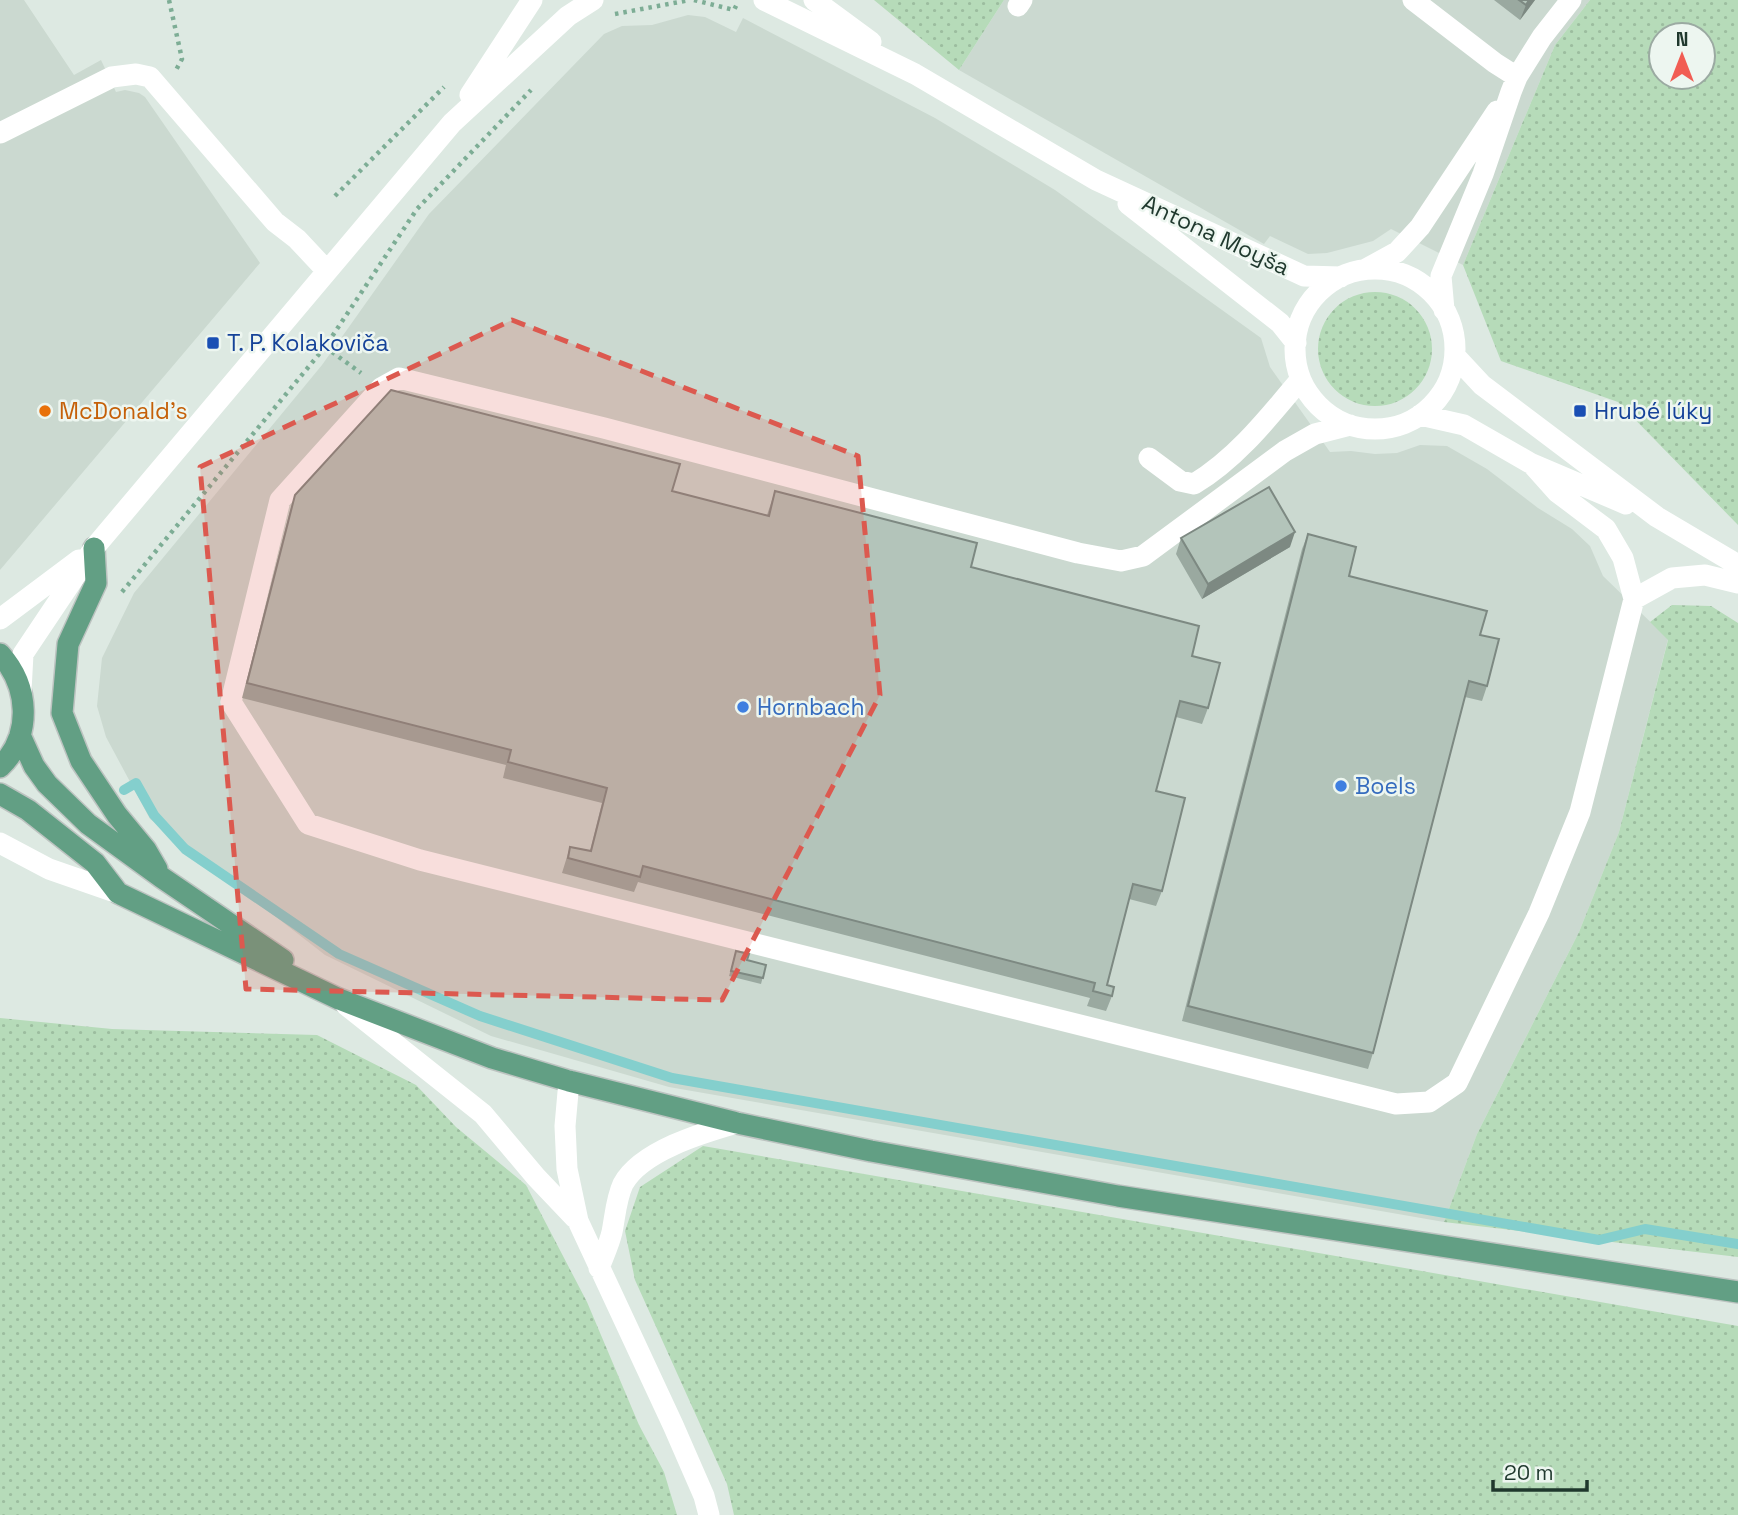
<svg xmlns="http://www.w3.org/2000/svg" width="1738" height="1515" font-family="'Space Grotesk',sans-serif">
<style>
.built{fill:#cbd9d0}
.grass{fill:url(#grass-dots);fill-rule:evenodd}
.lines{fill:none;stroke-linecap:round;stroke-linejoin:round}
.stream{stroke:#84cfcd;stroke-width:10}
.major-casing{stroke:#bcc3c0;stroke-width:24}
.path{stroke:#7dad95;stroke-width:4.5;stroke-dasharray:3.5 5;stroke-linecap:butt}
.minor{stroke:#fff;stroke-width:21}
.major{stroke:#629f84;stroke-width:21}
.wall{fill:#9aa9a0}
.shaded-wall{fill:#7d8982}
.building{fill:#b3c4ba;stroke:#7d8982;stroke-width:2}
.marked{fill:#dc594f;fill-opacity:0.2;stroke:#dc594f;stroke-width:5;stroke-dasharray:14 9;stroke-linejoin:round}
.transit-dot{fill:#1a4fb4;stroke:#edf6f0;stroke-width:2.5}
.food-dot{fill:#e8710a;stroke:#edf6f0;stroke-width:2.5}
.shop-dot{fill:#3f7fe0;stroke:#edf6f0;stroke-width:2.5}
.labels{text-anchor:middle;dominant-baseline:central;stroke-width:5;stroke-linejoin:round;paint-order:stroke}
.street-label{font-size:23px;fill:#1f382d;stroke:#edf6f0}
.transit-label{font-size:23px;fill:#164399;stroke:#edf6f0;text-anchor:start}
.food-label{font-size:23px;fill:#c56008;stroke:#edf6f0;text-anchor:start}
.shop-label{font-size:23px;fill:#366cbe;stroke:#edf6f0;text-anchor:start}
</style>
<defs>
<pattern id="grass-dots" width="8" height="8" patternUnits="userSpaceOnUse" patternTransform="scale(1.75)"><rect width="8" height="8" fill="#b6dbb9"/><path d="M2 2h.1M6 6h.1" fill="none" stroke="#9cbd9f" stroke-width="1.8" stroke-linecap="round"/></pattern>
</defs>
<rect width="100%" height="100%" fill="#dde9e2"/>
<path class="built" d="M0 0H24L74 75 101 60 116 92 125 90 139 93 145 97 260 263 0 570Z
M1004 0H1590L1555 45 1463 265 1391 229 1373 241 1327 253 1308 254 1270 236 1264 244 959 70Z
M688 15 705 17 736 32 743 18 935 118 1055 190 1261 338 1270 367 1330 452 1351 451 1375 454 1397 453 1420 445 1447 446 1487 469 1538 508 1572 529 1590 546 1603 576 1668 639 1619 832 1579 932 1477 1134 1444 1222 669 1087 491 1036 325 955 150 819 106 737 97 706 102 658 134 593 322 365 429 214 604 34 622 26 652 25Z"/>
<path class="grass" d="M874 0H1004L959 70Z
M1590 0H1738V525L1618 402 1501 361 1463 265 1555 45ZM1661 35H1703V77H1661Z
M1318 349a57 57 0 1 1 114 0a57 57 0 1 1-114 0Z
M1672 605 1711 606 1738 623V1257L1444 1222 1477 1134 1579 932 1619 832 1668 640 1650 622Z
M0 1018 112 1029 317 1035 416 1085 456 1127 526 1185 587 1302 639 1425 664 1472 677 1515H0Z
M703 1146 1738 1326V1515H734L727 1484 635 1280 625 1231 640 1187Z"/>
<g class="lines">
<path class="stream" d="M124 790 136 783 154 815 185 849 339 954 480 1016 672 1078 1599 1240 1645 1229 1738 1244"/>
<g class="major-casing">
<path id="major" d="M94 548 96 583 68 644 62 713 81 761 117 815 146 850 157 869
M0 654C29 686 33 735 0 767
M20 735 34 766 47 784 88 824 161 877 283 960
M0 794 28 810 95 863 118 893 339 999 492 1058 569 1081 737 1123 871 1151 1118 1196 1738 1292"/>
</g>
<path class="path" d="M169 0 182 59 176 70
M694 0 734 10 737 4
M615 14 690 0
M335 196 444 87
M325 347 361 373
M122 592 325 347 417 209 531 90"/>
<path class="minor" d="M764 0 915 74 1096 180 1304 276 1341 277
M814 0 871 42
M1413 0 1495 63 1517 77
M1018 6 1022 0
M470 95 532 0
M0 133 112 77 136 74 150 77 275 222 297 239 327 271
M1128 204 1280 323 1296 343
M1366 269 1397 252 1420 227 1497 111
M1295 349a80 80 0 1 1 160 0a80 80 0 1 1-160 0Z
M1444 310 1441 276 1483 174 1511 92 1517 77 1542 37 1571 0
M1455 356 1482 385 1657 517 1738 565
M1420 415 1464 425 1532 464 1626 504
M1350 425 1315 434 1285 451 1143 556 1121 561 1078 553 604 428 399 378 381 388 280 500 231 702 308 824 420 860 1396 1104 1429 1102 1457 1083 1539 913 1580 812 1634 599 1623 558 1606 529 1557 492 1532 464
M1149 458 1180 481 1194 484C1236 459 1269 417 1300 380
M1634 599 1672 578 1705 575 1738 583
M0 619 79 560
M21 691 23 654 94 548 452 123 568 16 593 0
M0 843 49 869 118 893
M346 1005 483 1114 536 1177 575 1218
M569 1081 565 1126 567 1169 578 1221 673 1425 704 1496 709 1515
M599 1268C603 1257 609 1245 612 1232 615 1217 616 1199 623 1184 641 1151 702 1133 737 1123"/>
<use href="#major" class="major"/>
</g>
<path class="wall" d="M1494 0H1535L1520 20Z
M672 491 767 515 775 491 971 567 1192 656 1208 708 1202 724 1176 717 1156 791 1162 891 1156 906 1129 899 1107 985 1112 996 1106 1011 1087 1006 1090 998 638 882 634 892 562 873 570 847 590 851 602 803 503 778 506 765 242 698 290 511 295 495Z
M1308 534 1349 576 1480 635 1487 686 1482 701 1465 697 1373 1053 1368 1069 1182 1021 1302 549Z
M1181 538 1290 547 1202 599 1176 554Z
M736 951 747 960 766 965 761 984 729 976Z"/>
<path class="shaded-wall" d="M1529 0H1535L1520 20 1526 5Z
M1295 532 1290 547 1202 599 1208 584Z"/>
<path class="building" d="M1519 0H1529L1526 5Z
M391 390 680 464 672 491 769 516 775 491 977 543 971 567 1199 626 1192 656 1220 663 1208 708 1180 701 1156 791 1185 798 1162 891 1133 884 1107 985 1114 987 1112 996 1093 991 1095 983 643 866 640 877 568 858 570 847 591 851 607 788 508 762 511 750 247 683 295 495Z
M1269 487 1295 532 1208 584 1181 538Z
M1308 534 1356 547 1349 576 1487 611 1480 635 1499 639 1487 686 1469 681 1373 1053 1188 1006Z
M736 951 749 954 747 960 766 965 763 978 731 971Z"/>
<path class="marked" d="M512 320 858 456 880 695 722 1000 246 989 200 467Z"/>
<g class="transit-dot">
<rect x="206" y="336" width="14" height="14" rx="3.5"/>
<rect x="1573" y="404" width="14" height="14" rx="3.5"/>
</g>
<circle class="food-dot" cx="45" cy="411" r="7"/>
<g class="shop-dot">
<circle cx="743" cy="707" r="7"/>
<circle cx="1341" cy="786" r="7"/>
</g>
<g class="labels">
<g class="street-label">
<text transform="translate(1216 235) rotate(25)">Antona Moyša</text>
</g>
<g class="transit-label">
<text x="227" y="343">T. P. Kolakoviča</text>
<text x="1594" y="411">Hrubé lúky</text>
</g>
<g class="food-label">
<text x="59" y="411">McDonald's</text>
</g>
<g class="shop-label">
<text x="757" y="707">Hornbach</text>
<text x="1355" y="786">Boels</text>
</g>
</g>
<g transform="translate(1682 56)"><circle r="33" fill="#edf6f0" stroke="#9baaa2" stroke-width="2"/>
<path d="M0-5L12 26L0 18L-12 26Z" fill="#f15d53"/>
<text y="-10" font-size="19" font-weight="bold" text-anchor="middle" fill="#1f382d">N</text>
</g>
<path d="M1493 1480v10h94v-10" fill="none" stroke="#1f382d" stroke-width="3.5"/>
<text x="1504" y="1480" font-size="21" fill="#1f382d" stroke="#edf6f0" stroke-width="5" paint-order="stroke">20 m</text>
</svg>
